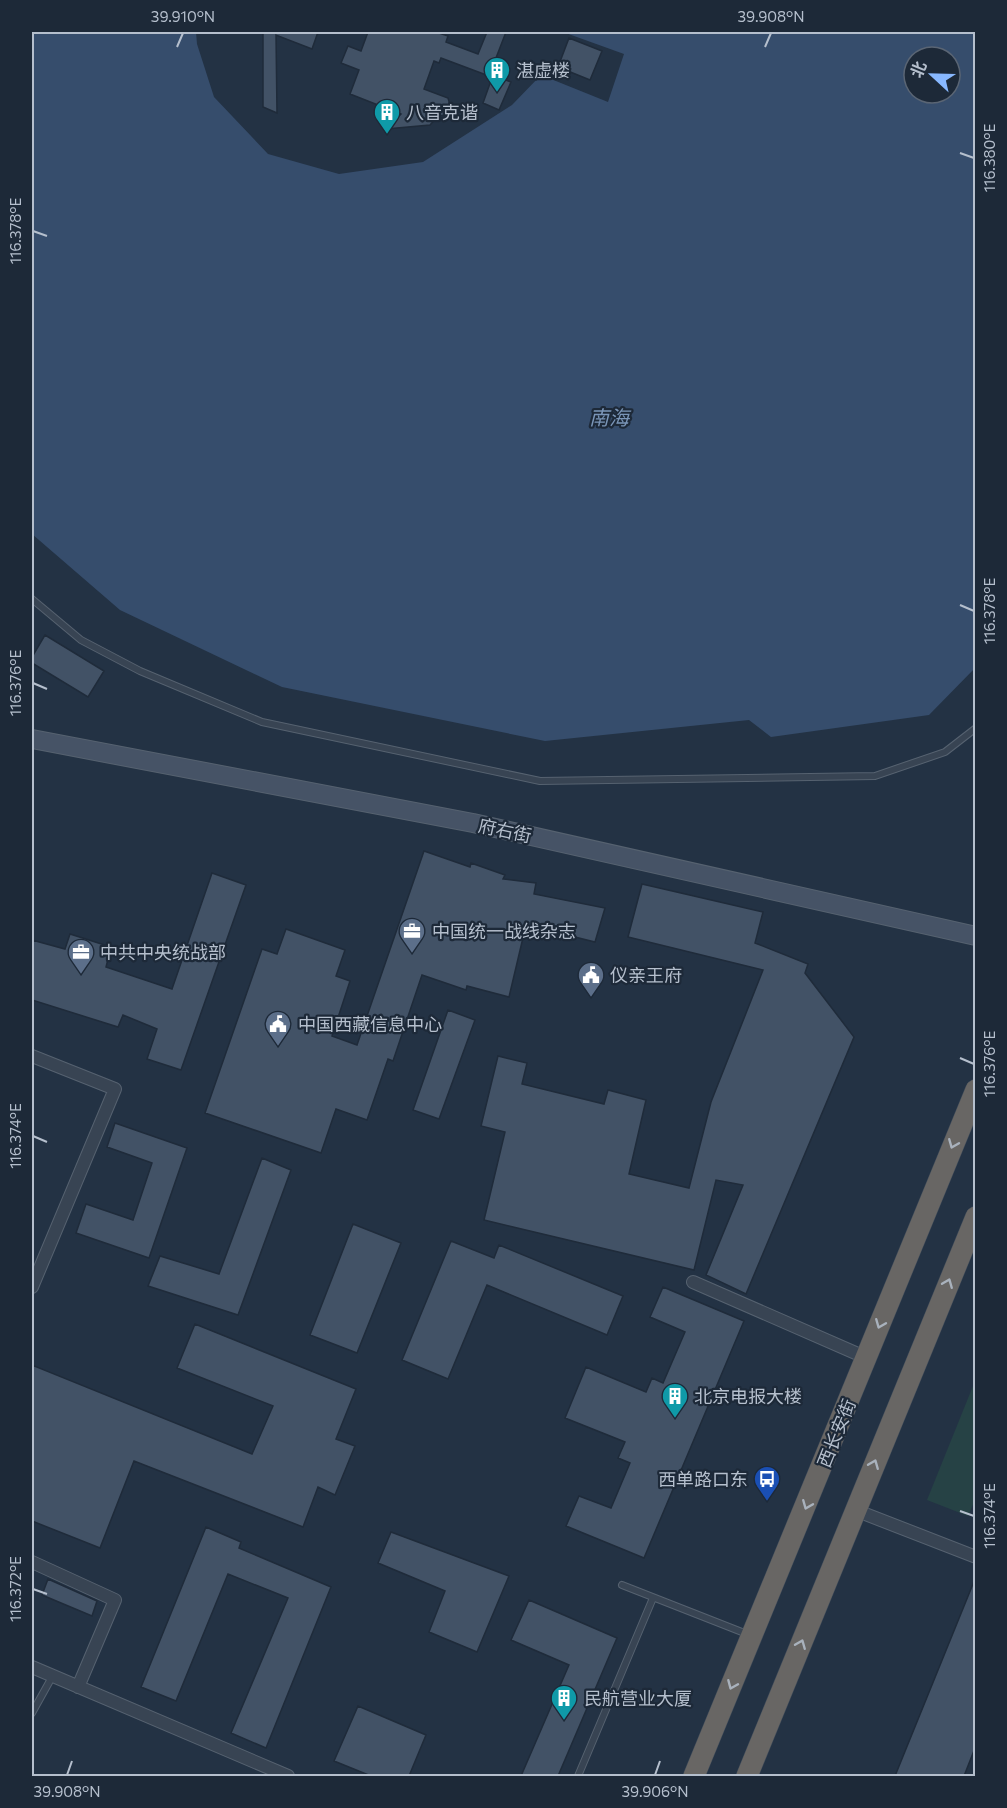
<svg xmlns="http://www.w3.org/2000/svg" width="1007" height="1808" font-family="Commissioner,'Noto Sans SC',sans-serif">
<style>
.grass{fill:#264245}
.water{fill:#364d6c;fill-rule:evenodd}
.building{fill:#425266;stroke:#1f2b3a;stroke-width:1.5}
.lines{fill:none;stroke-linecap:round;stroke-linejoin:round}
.service-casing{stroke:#566270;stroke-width:8}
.minor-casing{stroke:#566270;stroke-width:14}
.secondary-casing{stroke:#566270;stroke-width:20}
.trunk-casing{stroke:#404c5a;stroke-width:22}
.service{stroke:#384453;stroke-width:6}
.minor{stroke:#384453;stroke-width:12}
.secondary{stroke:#465366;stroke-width:18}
.trunk{stroke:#686664;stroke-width:21}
.oneway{stroke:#a9b2bd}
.ticks{fill:none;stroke:#b5bfcd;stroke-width:2}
.labels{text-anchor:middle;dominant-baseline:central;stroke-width:4.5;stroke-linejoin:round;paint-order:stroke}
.poi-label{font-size:18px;fill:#b5bfcd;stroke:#1d2938;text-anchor:start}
.street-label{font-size:18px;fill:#b5bfcd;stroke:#1d2938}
.water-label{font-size:20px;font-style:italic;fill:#7a95b7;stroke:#1d2938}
.neatline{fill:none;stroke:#b5bfcd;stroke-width:2}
.ticks-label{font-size:15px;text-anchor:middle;fill:#b5bfcd}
</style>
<rect width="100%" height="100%" fill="#233244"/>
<path class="grass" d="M975 1381V1500L968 1516 927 1500Z"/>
<path class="water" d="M32 32H196L197 44 214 97 268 154 339 174 423 162 512 105 541 75 608 102 624 54 563 32H975V668L929 715 771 737 749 720 545 741 282 687 120 610 32 534ZM914 57H950V93H914Z"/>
<path class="building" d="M263 32H318L312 49 276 35 277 113 263 107Z
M368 32H436L448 36 446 42 478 54 487 32H506L489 76 441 58 439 63 434 61 424 89 448 98 450 105 446 115 438 116 430 125 386 129 401 114 350 94 359 70 341 63 348 46 361 51Z
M569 38 602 51 590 80 558 67Z
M493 75 511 82 499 110 483 103Z
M45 635 104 671 88 697 32 663V657Z
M424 851 470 867 471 863 505 875 503 879 536 883 534 894 605 908 595 942 526 925 509 997 467 986 466 990 422 975 393 1061 388 1059 367 1120 336 1109 321 1153 205 1113 262 949 277 954 286 929 345 950 336 976 350 981 332 1036 357 1045Z
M212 873 246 885 181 1070 147 1059 157 1029 123 1015 118 1027 32 1000V940L65 949 70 934 111 947 106 967 172 989Z
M642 884 763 912 755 943 808 964 805 973 854 1037 746 1294 706 1275 743 1185 716 1180 694 1270 484 1220 505 1132 481 1126 498 1056 527 1063 522 1084 604 1104 608 1090 646 1100 629 1174 689 1188 711 1102 763 970 628 937Z
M448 1010 475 1020 439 1119 413 1110Z
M115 1123 187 1148 149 1258 76 1233 86 1204 133 1220 152 1163 107 1147Z
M262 1158 291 1170 238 1315 148 1286 160 1256 219 1274Z
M353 1224 401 1243 357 1353 310 1335Z
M451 1241 494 1258 499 1245 623 1296 607 1335 487 1285 448 1379 402 1360Z
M663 1287 744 1321 644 1558 566 1526 579 1496 611 1508 630 1463 618 1458 625 1442 565 1418 586 1367 646 1392 652 1378 663 1383 685 1332 650 1317Z
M195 1324 356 1389 336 1439 355 1446 335 1495 318 1487 303 1527 134 1461 100 1548 32 1521V1365L252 1454 273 1406 177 1368Z
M206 1527 241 1542 239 1548 331 1587 266 1748 231 1733 288 1598 228 1574 176 1701 141 1687Z
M391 1532 509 1576 477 1652 429 1632 445 1591 378 1563Z
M48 1579 97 1601 92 1616 42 1595Z
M975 1579V1748L964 1776H895Z
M529 1600 617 1638 558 1776H521L569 1665 511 1640Z
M358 1706 426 1735 409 1776H371L334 1761Z"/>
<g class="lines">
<g class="service-casing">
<path id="service" d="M32 599 81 640 140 671 262 722 540 781 875 776 945 752 976 728
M622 1585 747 1634
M32 1713 52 1677
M578 1776 653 1598"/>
</g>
<g class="minor-casing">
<path id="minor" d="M32 1056 115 1089 32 1287
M693 1282 867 1358
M855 1510 976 1557
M32 1562 115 1600 78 1687
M32 1667 288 1776"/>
</g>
<g class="secondary-casing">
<path id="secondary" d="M32 739 473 823 976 936"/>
</g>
<g class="trunk-casing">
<path id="trunk" d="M694 1776 976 1090
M747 1776 976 1217"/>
</g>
<use href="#service" class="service"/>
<use href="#minor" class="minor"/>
<use href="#secondary" class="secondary"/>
<use href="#trunk" class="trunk"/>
</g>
<defs><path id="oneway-chevron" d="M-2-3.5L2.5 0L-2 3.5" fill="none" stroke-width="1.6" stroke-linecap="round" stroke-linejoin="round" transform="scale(1.5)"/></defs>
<g class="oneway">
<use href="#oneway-chevron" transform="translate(953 1144) rotate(112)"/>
<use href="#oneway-chevron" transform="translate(948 1283) rotate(-68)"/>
<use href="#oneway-chevron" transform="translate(880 1324) rotate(112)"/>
<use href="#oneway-chevron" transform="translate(874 1464) rotate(-68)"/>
<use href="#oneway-chevron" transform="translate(807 1505) rotate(112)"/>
<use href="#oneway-chevron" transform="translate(801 1644) rotate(-68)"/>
<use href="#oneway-chevron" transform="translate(732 1685) rotate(113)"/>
</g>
<path class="ticks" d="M177 47 183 33M765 47 771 33M960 153 974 158M33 231 47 236M960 605 974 611M33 683 47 689M960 1058 974 1064M33 1136 47 1142M960 1511 974 1516M33 1589 47 1594M67 1775 72 1761M655 1775 660 1761"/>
<defs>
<g id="building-pin" transform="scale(1.35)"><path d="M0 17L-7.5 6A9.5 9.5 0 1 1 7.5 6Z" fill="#0f9aa8" stroke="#1d2938"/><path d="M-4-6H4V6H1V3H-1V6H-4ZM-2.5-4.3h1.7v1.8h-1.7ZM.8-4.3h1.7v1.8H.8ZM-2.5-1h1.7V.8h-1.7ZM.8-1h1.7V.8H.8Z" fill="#fff"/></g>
<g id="office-pin" transform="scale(1.35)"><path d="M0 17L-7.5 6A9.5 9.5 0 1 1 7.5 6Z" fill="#5c6f8a" stroke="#1d2938"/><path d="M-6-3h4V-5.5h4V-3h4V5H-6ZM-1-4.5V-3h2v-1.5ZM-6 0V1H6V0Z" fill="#fff"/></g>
<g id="civic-pin" transform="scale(1.35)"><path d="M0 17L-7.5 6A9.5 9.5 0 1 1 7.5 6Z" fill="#5c6f8a" stroke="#1d2938"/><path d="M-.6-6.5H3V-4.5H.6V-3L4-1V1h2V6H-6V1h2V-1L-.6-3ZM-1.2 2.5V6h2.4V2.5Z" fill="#fff"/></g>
<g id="bus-pin" transform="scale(1.35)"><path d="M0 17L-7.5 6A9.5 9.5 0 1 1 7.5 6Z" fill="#1a4fb4" stroke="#1d2938"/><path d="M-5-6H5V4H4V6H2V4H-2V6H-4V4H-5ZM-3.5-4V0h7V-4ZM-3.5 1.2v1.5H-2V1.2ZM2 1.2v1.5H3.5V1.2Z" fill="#fff"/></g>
</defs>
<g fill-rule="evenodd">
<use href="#building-pin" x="497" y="70"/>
<use href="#building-pin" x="387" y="112"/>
<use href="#office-pin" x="412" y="931"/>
<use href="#office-pin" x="81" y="952"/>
<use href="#civic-pin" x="591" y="975"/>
<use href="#civic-pin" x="278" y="1024"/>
<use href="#building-pin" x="675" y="1396"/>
<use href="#bus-pin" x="767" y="1479"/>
<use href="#building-pin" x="564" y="1698"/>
</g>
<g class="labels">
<g class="poi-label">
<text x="516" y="70">湛虚楼</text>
<text x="406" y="112">八音克谐</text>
<text x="432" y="931">中国统一战线杂志</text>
<text x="100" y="952">中共中央统战部</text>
<text x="610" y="975">仪亲王府</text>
<text x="298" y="1024">中国西藏信息中心</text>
<text x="694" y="1396">北京电报大楼</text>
<text x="748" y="1479" text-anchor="end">西单路口东</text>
<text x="584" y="1698">民航营业大厦</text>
</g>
<g class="street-label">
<text transform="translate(505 830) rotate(12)">府右街</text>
<text transform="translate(836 1433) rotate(-68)">西长安街</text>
</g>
<g class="water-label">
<text x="609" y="417">南海</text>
</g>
</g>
<rect width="1007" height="1808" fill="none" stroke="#1d2938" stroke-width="66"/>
<g transform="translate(932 75) rotate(292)"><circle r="28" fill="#1d2938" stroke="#5a6574" stroke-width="1.5"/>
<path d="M0-4.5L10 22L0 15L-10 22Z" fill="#88b8ff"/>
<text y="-9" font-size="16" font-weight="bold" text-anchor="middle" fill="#b5bfcd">北</text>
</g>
<rect x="33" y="33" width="941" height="1742" class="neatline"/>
<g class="ticks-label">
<text x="183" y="22">39.910°N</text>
<text x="771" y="22">39.908°N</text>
<text transform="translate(990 158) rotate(-90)" y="5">116.380°E</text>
<text transform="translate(16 231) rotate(-90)" y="5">116.378°E</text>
<text transform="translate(990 611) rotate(-90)" y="5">116.378°E</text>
<text transform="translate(16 683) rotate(-90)" y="5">116.376°E</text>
<text transform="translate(990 1064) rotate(-90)" y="5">116.376°E</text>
<text transform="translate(16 1136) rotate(-90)" y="5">116.374°E</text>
<text transform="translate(990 1516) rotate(-90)" y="5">116.374°E</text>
<text transform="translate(16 1589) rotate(-90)" y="5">116.372°E</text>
<text x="67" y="1797">39.908°N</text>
<text x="655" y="1797">39.906°N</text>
</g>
</svg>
